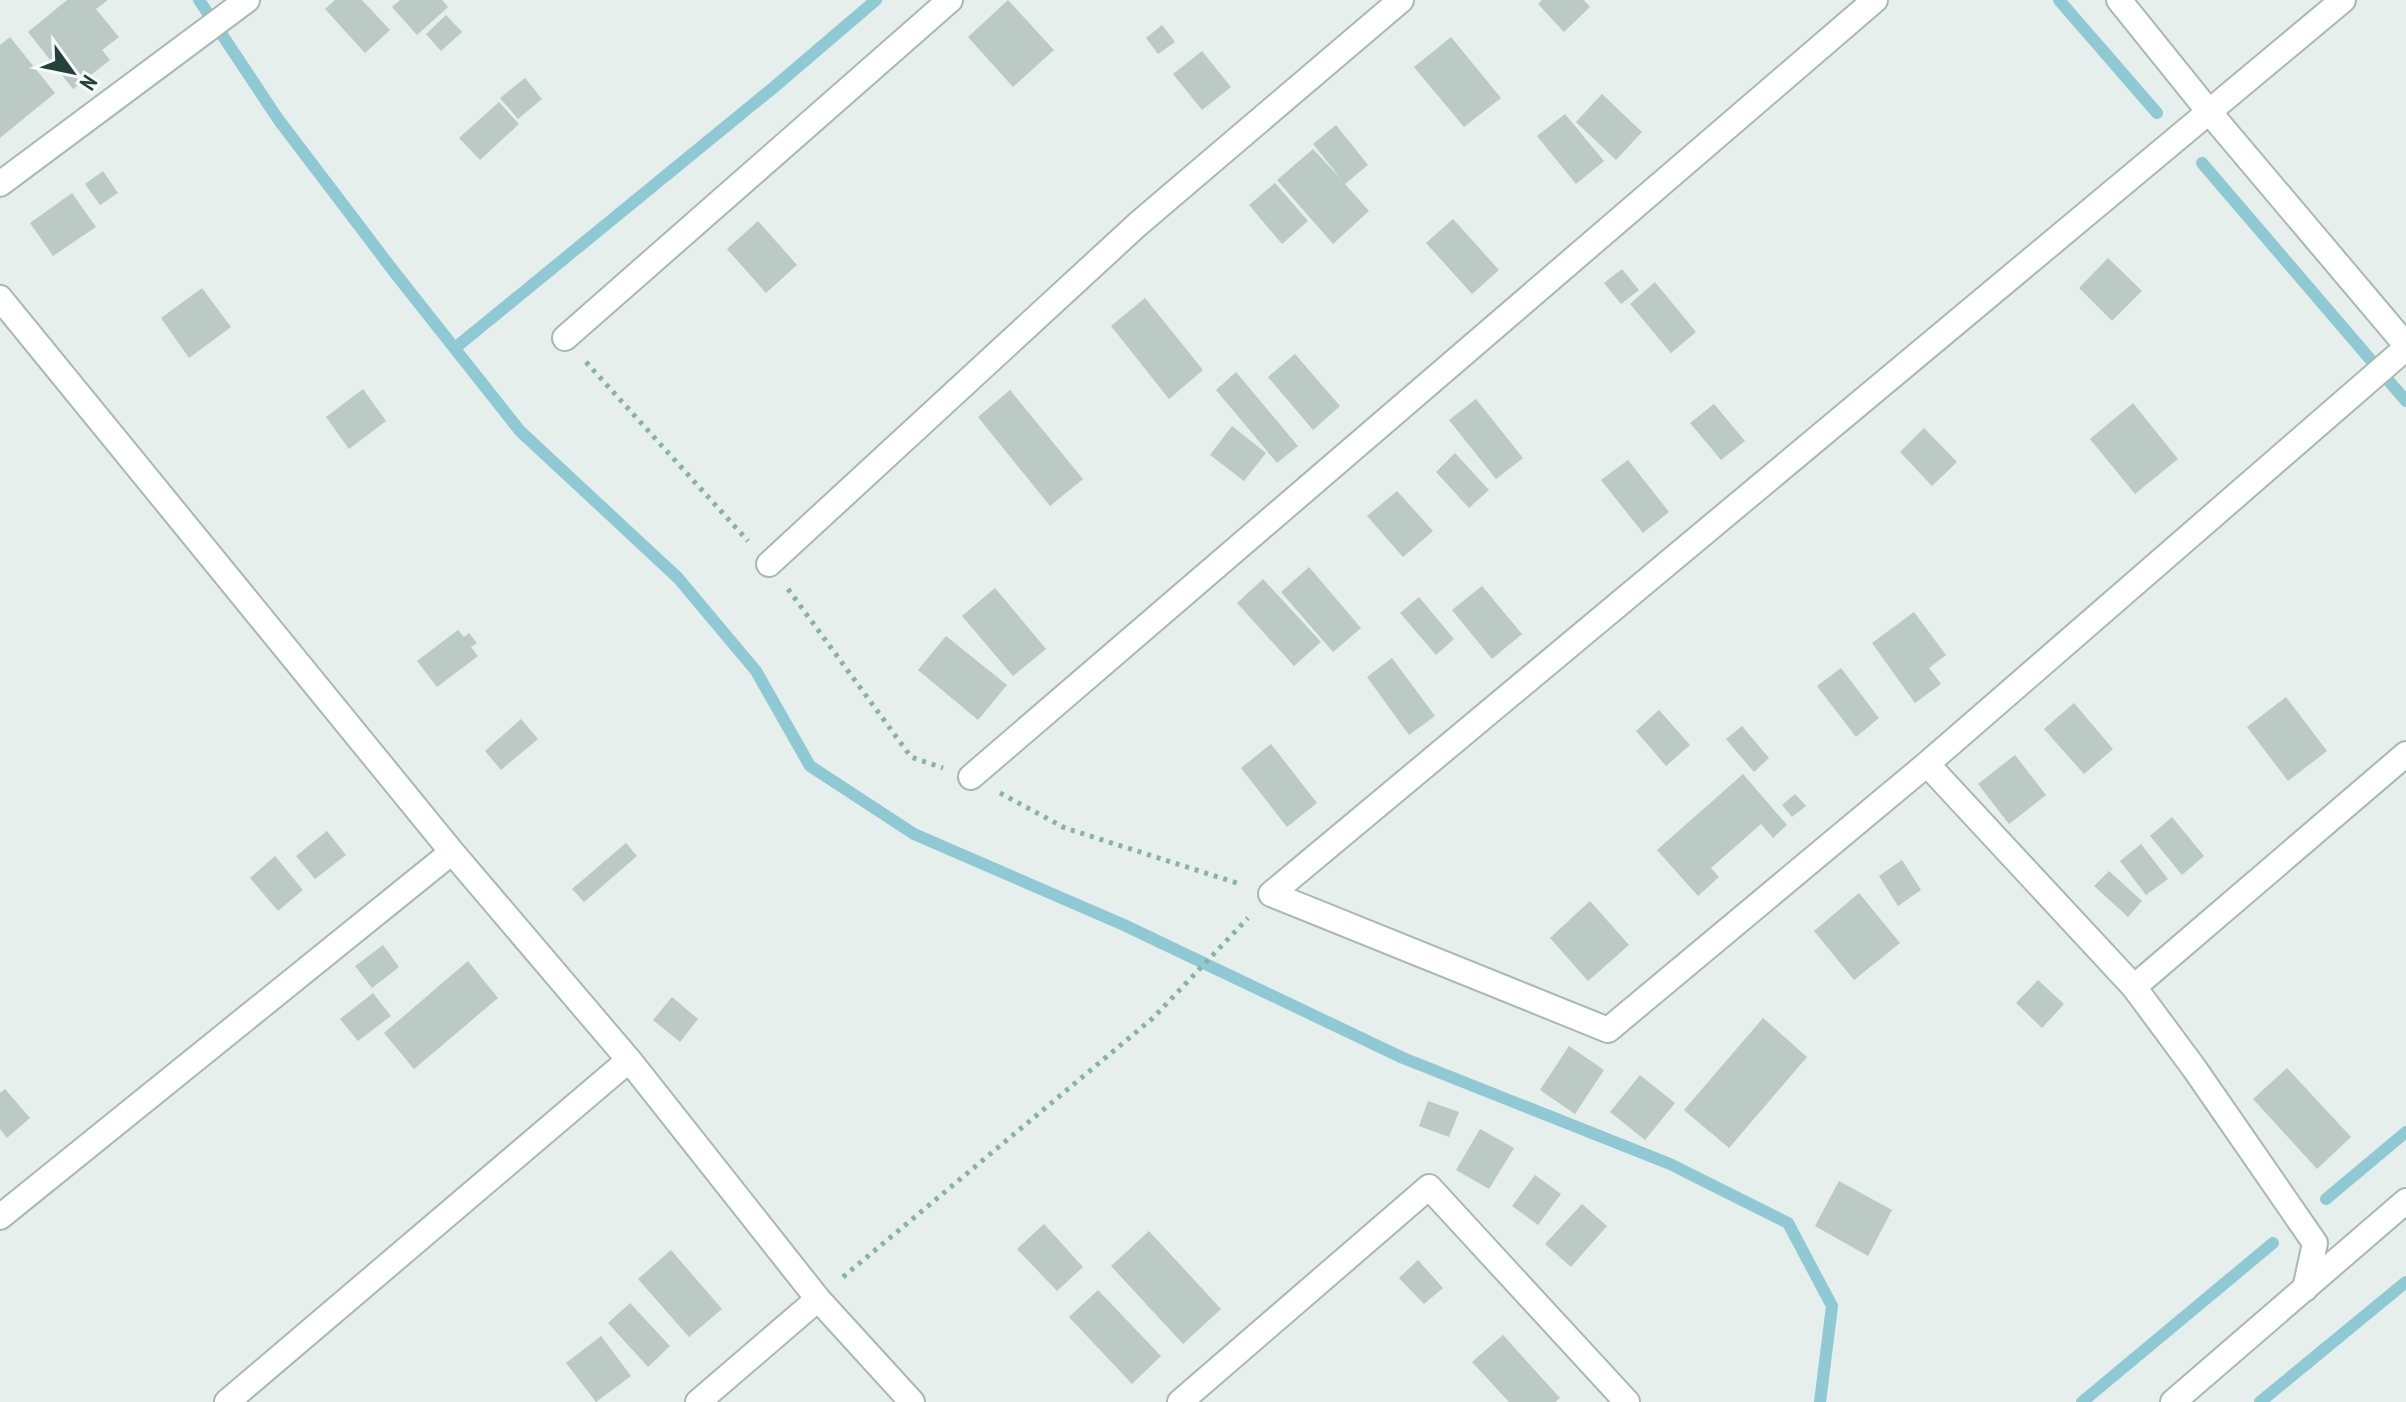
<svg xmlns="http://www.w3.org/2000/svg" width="2406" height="1402" font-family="'PT Sans Narrow',sans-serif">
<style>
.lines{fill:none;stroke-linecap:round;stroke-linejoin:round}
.stream{stroke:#8ec9d4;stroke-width:12}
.building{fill:#bbcac4}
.minor-casing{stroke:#a8b8b2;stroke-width:28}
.path{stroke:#86b3a5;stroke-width:5;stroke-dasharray:4 6;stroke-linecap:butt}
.minor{stroke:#fff;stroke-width:24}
</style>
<rect width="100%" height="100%" fill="#e6efeb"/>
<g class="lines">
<path class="stream" d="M199 0 278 119 395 273 520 431 678 578 756 671 810 766 914 834 1124 925 1403 1058 1670 1164 1788 1223 1832 1306 1820 1402
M2059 0 2157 113
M2202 163 2406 401
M455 348 773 88 876 0
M2326 1199 2406 1132
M2082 1402 2273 1243
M2260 1402 2406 1282"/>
</g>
<path class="building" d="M67 0H108L96 9 119 37 102 50 110 60 73 89 28 32Z
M335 0H362L390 30 365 53 325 9Z
M400 0H442L448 7 417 35 392 7Z
M1008 0 1054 50 1013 87 968 37Z
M1542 0H1584L1590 7 1564 32 1538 4Z
M446 15 462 32 441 51 426 34Z
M1162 25 1175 42 1158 54 1146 38Z
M10 37 55 93 0 138V45Z
M1451 37 1501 98 1464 127 1414 67Z
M1202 51 1231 87 1202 110 1173 74Z
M525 78 542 99 518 119 500 98Z
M1602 94 1642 132 1616 160 1576 122Z
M499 102 519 124 480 160 459 138Z
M1565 114 1604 161 1576 184 1537 136Z
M1336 125 1368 165 1345 184 1369 211 1333 244 1277 180 1313 149 1342 180 1313 144Z
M103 171 118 193 100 205 85 184Z
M1275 183 1308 221 1282 244 1249 205Z
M72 193 96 227 53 256 30 223Z
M1453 219 1499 270 1472 294 1426 243Z
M758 221 797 265 766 293 727 249Z
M2108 258 2142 291 2112 321 2079 288Z
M1622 269 1639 290 1621 304 1604 283Z
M1655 282 1696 332 1671 353 1630 304Z
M202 288 231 327 189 358 161 318Z
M1145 298 1203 370 1169 399 1111 326Z
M1295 354 1340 406 1313 430 1268 377Z
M1236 372 1298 446 1277 463 1216 390Z
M363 389 386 421 349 449 326 417Z
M1010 390 1083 479 1050 506 978 417Z
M1476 399 1523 458 1496 479 1449 420Z
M2133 403 2178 459 2135 494 2090 439Z
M1714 404 1745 441 1721 460 1690 423Z
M1232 426 1266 453 1244 481 1210 455Z
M1924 428 1957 462 1932 486 1900 452Z
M1455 453 1489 490 1469 508 1436 472Z
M1628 460 1669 512 1643 533 1601 480Z
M1397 491 1433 531 1403 557 1367 516Z
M1309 567 1361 628 1333 652 1281 592Z
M1263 579 1321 642 1294 666 1237 603Z
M1482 586 1522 634 1492 659 1452 610Z
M995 588 1046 649 1013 676 962 616Z
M1419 597 1454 639 1436 655 1400 613Z
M1914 612 1946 655 1929 668 1941 684 1915 703 1872 643Z
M458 630 464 637 469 633 477 643 471 647 478 656 437 687 417 661Z
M946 636 1007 685 978 720 918 670Z
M1392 658 1435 716 1409 735 1367 677Z
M1841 668 1879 718 1856 737 1817 686Z
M2286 697 2327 751 2288 781 2247 727Z
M2074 703 2113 749 2084 774 2044 729Z
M1659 710 1690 745 1666 766 1636 731Z
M521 719 538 739 501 770 485 751Z
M1742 726 1769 758 1754 772 1726 739Z
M1271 744 1317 803 1287 827 1241 768Z
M2015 755 2046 795 2009 824 1978 784Z
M1743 774 1787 825 1773 838 1761 824 1711 868 1719 877 1698 896 1657 850Z
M1795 794 1806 806 1792 817 1782 805Z
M2172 817 2204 856 2182 875 2150 836Z
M327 831 346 855 315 879 296 856Z
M626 843 637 856 584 902 572 889Z
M2141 844 2168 879 2146 895 2120 861Z
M275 856 303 890 278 911 250 878Z
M1902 860 1921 890 1898 906 1879 876Z
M2109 871 2142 901 2128 917 2094 886Z
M1859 893 1900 943 1854 980 1814 931Z
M1590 901 1629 945 1588 981 1550 938Z
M383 945 399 967 372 988 355 966Z
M468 961 498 998 414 1069 384 1033Z
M2038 980 2064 1004 2042 1028 2016 1003Z
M373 993 391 1016 358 1041 340 1019Z
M672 997 698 1019 680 1042 653 1020Z
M1763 1018 1807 1057 1729 1148 1684 1110Z
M1569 1046 1604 1070 1575 1114 1540 1090Z
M2287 1068 2351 1137 2317 1169 2253 1099Z
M1640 1075 1675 1103 1645 1140 1610 1112Z
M5 1089 30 1118 7 1138 0 1129V1093Z
M1428 1101 1459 1112 1449 1137 1419 1126Z
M1480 1129 1514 1148 1489 1189 1456 1170Z
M1535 1175 1561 1194 1538 1225 1512 1206Z
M1839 1181 1892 1210 1868 1256 1815 1226Z
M1582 1204 1607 1226 1571 1267 1545 1244Z
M1044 1224 1083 1267 1057 1291 1017 1249Z
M1149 1231 1221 1309 1183 1344 1111 1266Z
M671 1250 722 1309 689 1337 638 1279Z
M1418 1260 1443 1288 1424 1304 1399 1278Z
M1098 1290 1161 1356 1132 1384 1069 1317Z
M630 1303 670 1346 648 1367 608 1323Z
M1503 1335 1560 1398 1555 1402H1509L1472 1362Z
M601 1336 631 1376 596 1402 566 1363Z"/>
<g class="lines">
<g class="minor-casing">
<path id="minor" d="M2119 0 2210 113 2406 345
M2343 0 1271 894 1608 1030 1927 764 2406 348
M0 184 247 0
M0 298 452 852 629 1060 818 1299 912 1402
M565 338 950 0
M769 564 1138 224 1401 0
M1927 764 2134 987 2194 1068 2315 1243 2305 1289
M971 777 1875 0
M2134 987 2406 754
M0 1217 452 852
M227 1402 629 1060
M698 1402 818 1299
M1180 1402 1429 1187 1627 1402
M2173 1402 2406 1201"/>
</g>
<path class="path" d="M586 362 748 541
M788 589 911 757 943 768
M1000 793 1065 828 1240 884
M843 1277 1153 1018 1248 918"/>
<use href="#minor" class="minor"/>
</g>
<g transform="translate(72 72) rotate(123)" stroke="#f7fbf9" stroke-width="6" paint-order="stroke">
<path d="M0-6L14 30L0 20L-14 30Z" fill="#24423a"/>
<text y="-12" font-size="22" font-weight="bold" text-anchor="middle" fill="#24423a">N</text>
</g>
</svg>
